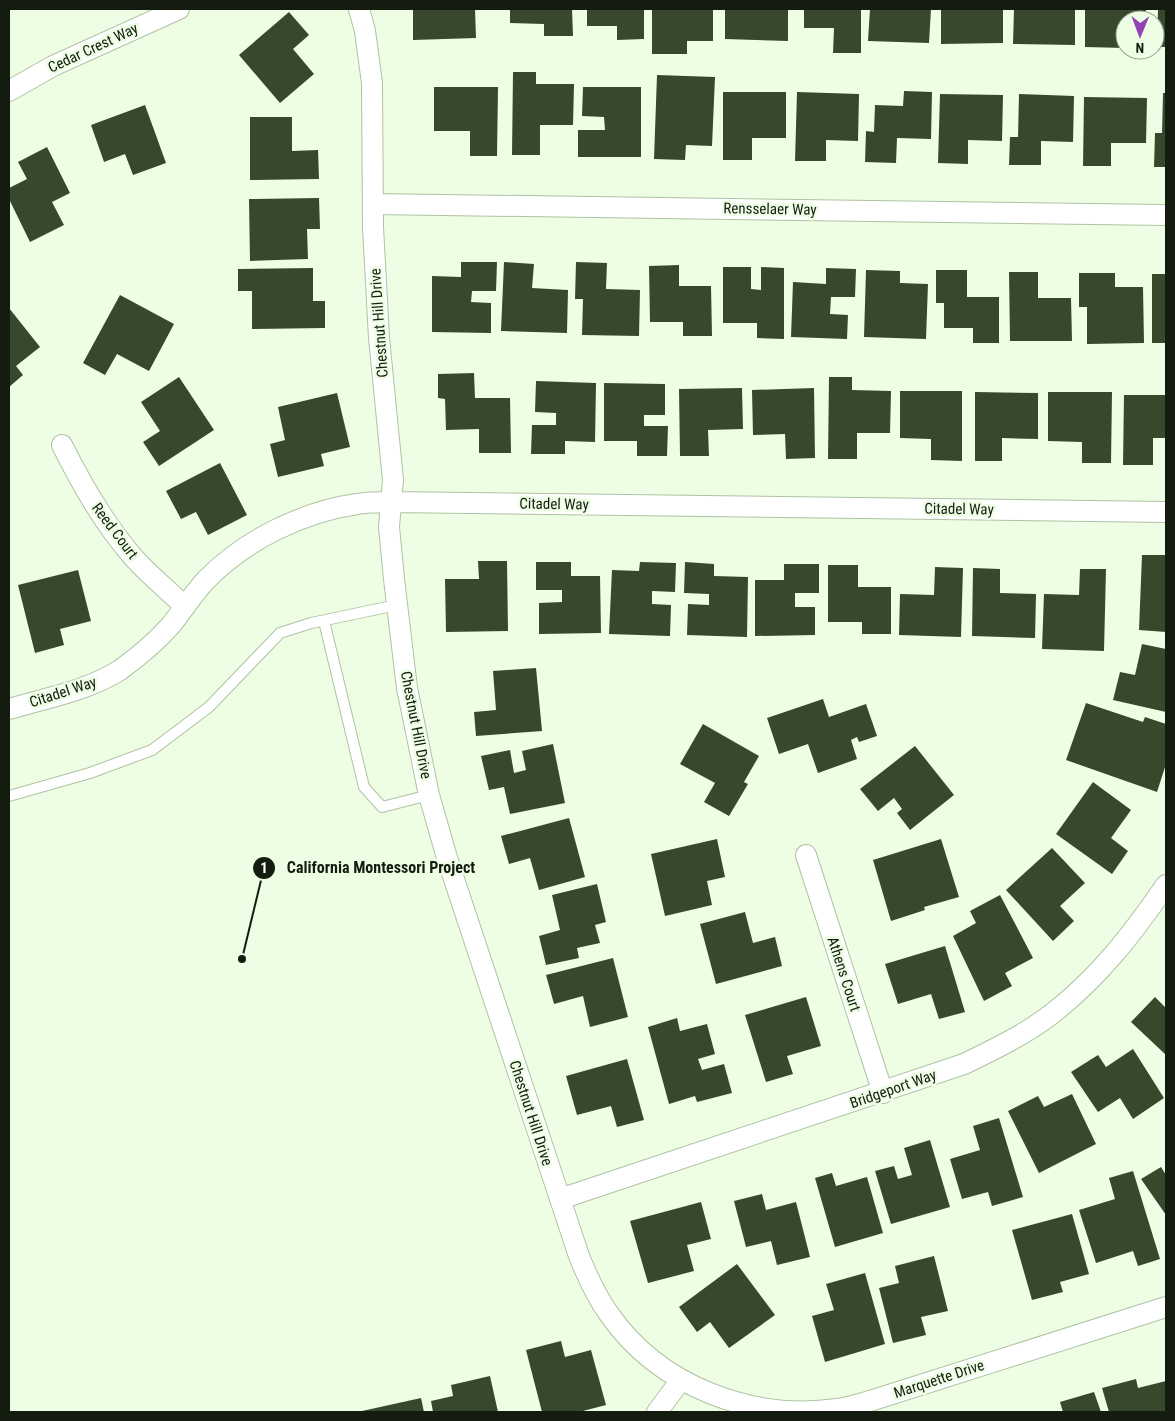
<svg xmlns="http://www.w3.org/2000/svg" width="1175" height="1421" font-family="'Roboto Condensed',sans-serif">
<style>
.building{fill:#37482d}
.lines{fill:none;stroke-linecap:round;stroke-linejoin:round}
.lane-casing{stroke:#aec3a3;stroke-width:12}
.street-casing{stroke:#aec3a3;stroke-width:22}
.lane{stroke:#fff;stroke-width:10}
.street{stroke:#fff;stroke-width:20}
.labels{text-anchor:middle;dominant-baseline:central;stroke-width:5;stroke-linejoin:round;paint-order:stroke}
.street-label{font-size:15px;fill:#141c10;stroke:#edfee4}
.leader{fill:none;stroke:#141c10;stroke-width:2}
.callout-dot{fill:#141c10;stroke:#edfee4;stroke-width:2}
.mark-label{font-size:15px;text-anchor:middle;font-weight:bold;fill:#fff}
.callout-label{font-size:16px;text-anchor:middle;font-weight:bold;fill:#141c10;stroke:#edfee4;stroke-width:5;stroke-linejoin:round;paint-order:stroke}
</style>
<rect width="100%" height="100%" fill="#edfee4"/>
<path class="building" d="M413 9H475L476 38 413 40Z
M510 9H572L573 36H544V24L510 23Z
M587 9H644V39L617 40V26H587Z
M652 9H713V41H687V54H652Z
M725 9H788V41L725 39Z
M804 9H861V53H833L834 28H804Z
M870 9H931L929 43 868 41Z
M941 9H1003V43L941 44Z
M1014 9H1075V45L1013 44Z
M1085 9H1146V20H1125V48L1085 47Z
M1158 9H1166V47H1157Z
M289 12 309 35 293 49 314 74 280 103 239 55Z
M513 72H536V84H574L573 125H540V155H512Z
M657 75 715 77 712 146 686 145 685 160 654 159Z
M434 87H498L497 156H470V131H434Z
M583 87H641V157H578V130H605L604 117 582 116Z
M904 91 932 92 931 139 897 138 896 163 865 162 866 131 874 132 875 105 903 106Z
M723 92H786V138H752V160H723Z
M797 92 859 94 858 141 826 140V161H795Z
M1163 93H1166V167H1154L1155 133H1162Z
M940 94 1003 95 1002 141 968 140V164L938 163Z
M1019 94 1074 96 1073 142 1041 141V165H1009L1010 137H1018Z
M1084 97 1147 98 1146 143H1111V166H1083Z
M145 105 166 163 133 175 125 154 104 162 91 125Z
M250 117H292V151L318 150 319 179 250 180Z
M47 147 70 193 52 202 64 225 30 242 9 199V188L27 179 18 162Z
M319 198 320 229H307L308 259 250 261 249 199Z
M461 262H497L496 291H472L471 302 491 303V333L432 332V276L461 277Z
M504 262 534 264 532 288 568 290 567 333 501 331Z
M576 262 607 263 606 289 640 290 639 336 582 335 583 299H575Z
M679 265V286H711L712 336H683V322H650L649 266Z
M723 267H751V289L761 290V267L784 268V339L757 338V323H723Z
M313 268V301H325V328L252 329V291H238V269Z
M826 268 856 269 855 297H831L830 314 848 315 847 339 791 337 793 282 826 284Z
M866 270 900 271V283L928 284 926 339 864 337Z
M936 270H967V297H999V343H973V328H944V303H936Z
M1009 272H1038V298H1071L1072 341H1010Z
M1079 273H1115V287H1143L1144 343 1087 344V307H1079Z
M1152 274H1166V343H1152Z
M120 295 174 324 149 371 117 354 105 375 83 363Z
M9 308 40 347 16 366 23 375 9 387Z
M474 373 475 398H510L511 453H479V429L446 430 445 399 438 398V374Z
M179 377 214 430 159 466 143 442 160 431 141 402Z
M829 377H852V390L891 391 890 433H857V459H828Z
M536 381 596 383 595 442 565 441V454H531L532 425H556V413L535 412Z
M604 383 665 384V415H644V426H668L667 456H637V441H604Z
M742 388 743 429 708 430 709 456H680L679 389Z
M814 388 815 458 786 459 785 434 753 435 752 390Z
M900 391H962V461L931 460V439L900 438Z
M975 392 1038 393V439L1002 438V461H975Z
M1048 392H1112L1111 463H1082V442L1048 441Z
M337 393 350 447 321 454 324 466 278 477 270 444 285 440 278 407Z
M1124 395H1166V438H1153V465H1123Z
M220 463 247 515 208 535 196 512 181 519 166 491Z
M1142 555H1166V632L1139 630Z
M478 561H507L508 631 446 632 445 579H479Z
M536 562H571V576H600L601 633 539 634V603L562 602V590H536Z
M640 562 676 563 675 592 652 591V604L671 605 670 636 609 634 612 570 639 571Z
M685 562 714 564V576L748 577 747 637 687 635 688 604 709 605V594L684 593Z
M784 564H819V593H795V607H815V635L755 636V580H784Z
M828 565H858V587H891V634H862V622H828Z
M935 567 963 568 961 637 899 635 900 594 934 595Z
M973 568 1000 569V593L1036 594 1035 638 972 636Z
M1080 569H1106L1104 651 1042 649 1044 594 1079 595Z
M78 570 91 621 60 629 64 645 35 653 18 585Z
M1142 644 1166 649V712L1113 700 1120 672 1135 675Z
M536 668 542 731 476 736 474 712 496 710 493 671Z
M823 699 829 717 866 704 877 736 859 742 857 737 851 740 857 759 818 773 808 744 779 754 767 718Z
M1086 703 1143 722 1145 717 1166 724V764L1157 792 1066 760Z
M703 724 759 756 744 782 748 784 729 816 704 802 715 783 680 764Z
M553 744 565 803 510 814 504 787 489 790 481 756 510 750 514 773 526 770 522 751Z
M915 746 954 795 910 830 897 813 902 809 894 798 878 811 860 789Z
M1093 782 1131 810 1111 838 1128 851 1112 874 1056 834Z
M569 818 585 877 539 890 530 858 509 864 501 836Z
M717 839 725 877 707 881 712 905 665 916 651 854Z
M941 839 959 897 924 907 925 910 891 921 873 860Z
M1052 848 1085 883 1060 906 1074 921 1053 941 1006 890Z
M597 884 606 922 595 925 600 943 577 948 579 958 546 965 539 936 560 930 552 895Z
M1000 895 1033 958 1005 973 1012 986 984 1001 953 936 976 923 970 911Z
M745 912 753 943 775 937 782 966 716 984 700 924Z
M945 946 965 1012 939 1019 931 994 898 1004 885 964Z
M613 958 628 1017 590 1027 583 996 554 1004 546 975Z
M806 997 821 1046 787 1056 793 1074 766 1082 745 1015Z
M1155 997 1166 1008V1055L1131 1022Z
M677 1018 680 1031 707 1024 715 1054 698 1059 702 1070 724 1064 732 1093 697 1102 695 1096 669 1104 648 1027Z
M1133 1049 1164 1098 1133 1119 1120 1098 1098 1112 1071 1072 1098 1055 1106 1067Z
M627 1059 644 1120 617 1127 611 1106 577 1115 566 1076Z
M1072 1094 1096 1144 1039 1173 1008 1111 1038 1096 1044 1107Z
M999 1118 1023 1197 992 1206 988 1192 962 1199 950 1159 980 1150 973 1126Z
M930 1140 950 1207 891 1224 875 1171 894 1166 898 1179 912 1175 904 1148Z
M1161 1167 1166 1175V1215L1141 1179Z
M1133 1171 1160 1259 1138 1266 1133 1251 1096 1263 1079 1210 1115 1199 1109 1178Z
M832 1173 836 1186 867 1177 883 1233 835 1247 815 1178Z
M762 1194 766 1210 796 1202 810 1257 777 1265 771 1241 746 1247 734 1201Z
M701 1202 711 1239 687 1245 694 1271 648 1283 630 1221Z
M1072 1214 1089 1274 1060 1282 1063 1292 1032 1300 1012 1230Z
M934 1256 948 1311 921 1317 926 1335 893 1343 879 1288 899 1283 895 1266Z
M737 1264 775 1315 729 1348 710 1322 697 1332 679 1307Z
M865 1273 885 1344 825 1362 812 1316 834 1310 826 1284Z
M561 1341 565 1357 591 1350 606 1405 579 1412H542L526 1350Z
M490 1376 498 1412H433L431 1401 453 1396 451 1385Z
M1136 1379 1138 1388 1166 1381V1412H1109L1102 1388Z
M1094 1392 1101 1412H1063L1060 1402Z
M421 1398 424 1412H363L362 1411Z"/>
<g class="lines">
<g class="lane-casing">
<path id="lane" d="M324 621 364 787 382 807 429 795
M9 796 90 773 152 750 209 707 280 633 311 623 397 605"/>
</g>
<g class="street-casing">
<path id="street" d="M359 9 365 31 372 83 373 227 379 338 393 480 389 527 394 579 407 688 429 795 447 858 579 1256C587 1276 596 1296 609 1314 659 1386 751 1421 837 1409 848 1408 859 1404 870 1401L1166 1307
M9 91 53 66 179 9
M373 204 1166 215
M62 445C82 485 104 524 134 558 149 575 168 590 184 606
M9 709C46 698 87 691 120 670 138 657 156 642 171 625 183 610 193 594 206 580 245 540 302 512 357 504 368 502 380 502 391 502L1166 512
M806 855 883 1093
M560 1199 964 1064C995 1049 1026 1034 1053 1013 1100 976 1133 933 1166 885
M657 1412 681 1380"/>
</g>
<use href="#lane" class="lane"/>
<use href="#street" class="street"/>
</g>
<g class="labels">
<g class="street-label">
<text transform="translate(93 48) rotate(-25)">Cedar Crest Way</text>
<text transform="translate(770 209) rotate(1)">Rensselaer Way</text>
<text transform="translate(379 323) rotate(-94)">Chestnut Hill Drive</text>
<text transform="translate(554 504) rotate(1)">Citadel Way</text>
<text transform="translate(959 509) rotate(1)">Citadel Way</text>
<text transform="translate(115 531) rotate(53)">Reed Court</text>
<text transform="translate(63 692) rotate(-18)">Citadel Way</text>
<text transform="translate(416 725) rotate(79)">Chestnut Hill Drive</text>
<text transform="translate(844 974) rotate(72)">Athens Court</text>
<text transform="translate(893 1089) rotate(-19)">Bridgeport Way</text>
<text transform="translate(531 1113) rotate(72)">Chestnut Hill Drive</text>
<text transform="translate(939 1379) rotate(-18)">Marquette Drive</text>
</g>
</g>
<path class="leader" d="M242 959L264 868"/>
<g class="callout-dot">
<circle cx="242" cy="959" r="5"/>
<circle cx="264" cy="868" r="12"/>
</g>
<g class="mark-label">
<text x="264" y="873">1</text>
</g>
<g class="callout-label">
<text x="381" y="873">California Montessori Project</text>
</g>
<rect width="1175" height="1421" fill="none" stroke="#141c10" stroke-width="20"/>
<g transform="translate(1140 35) rotate(181)"><circle r="24" fill="#edfee4" stroke="#96a48f"/>
<path d="M0-4L9 19L0 12L-9 19Z" fill="#9343b3"/>
<text y="-8" font-size="14" font-weight="bold" text-anchor="middle" fill="#141c10">N</text>
</g>
</svg>
